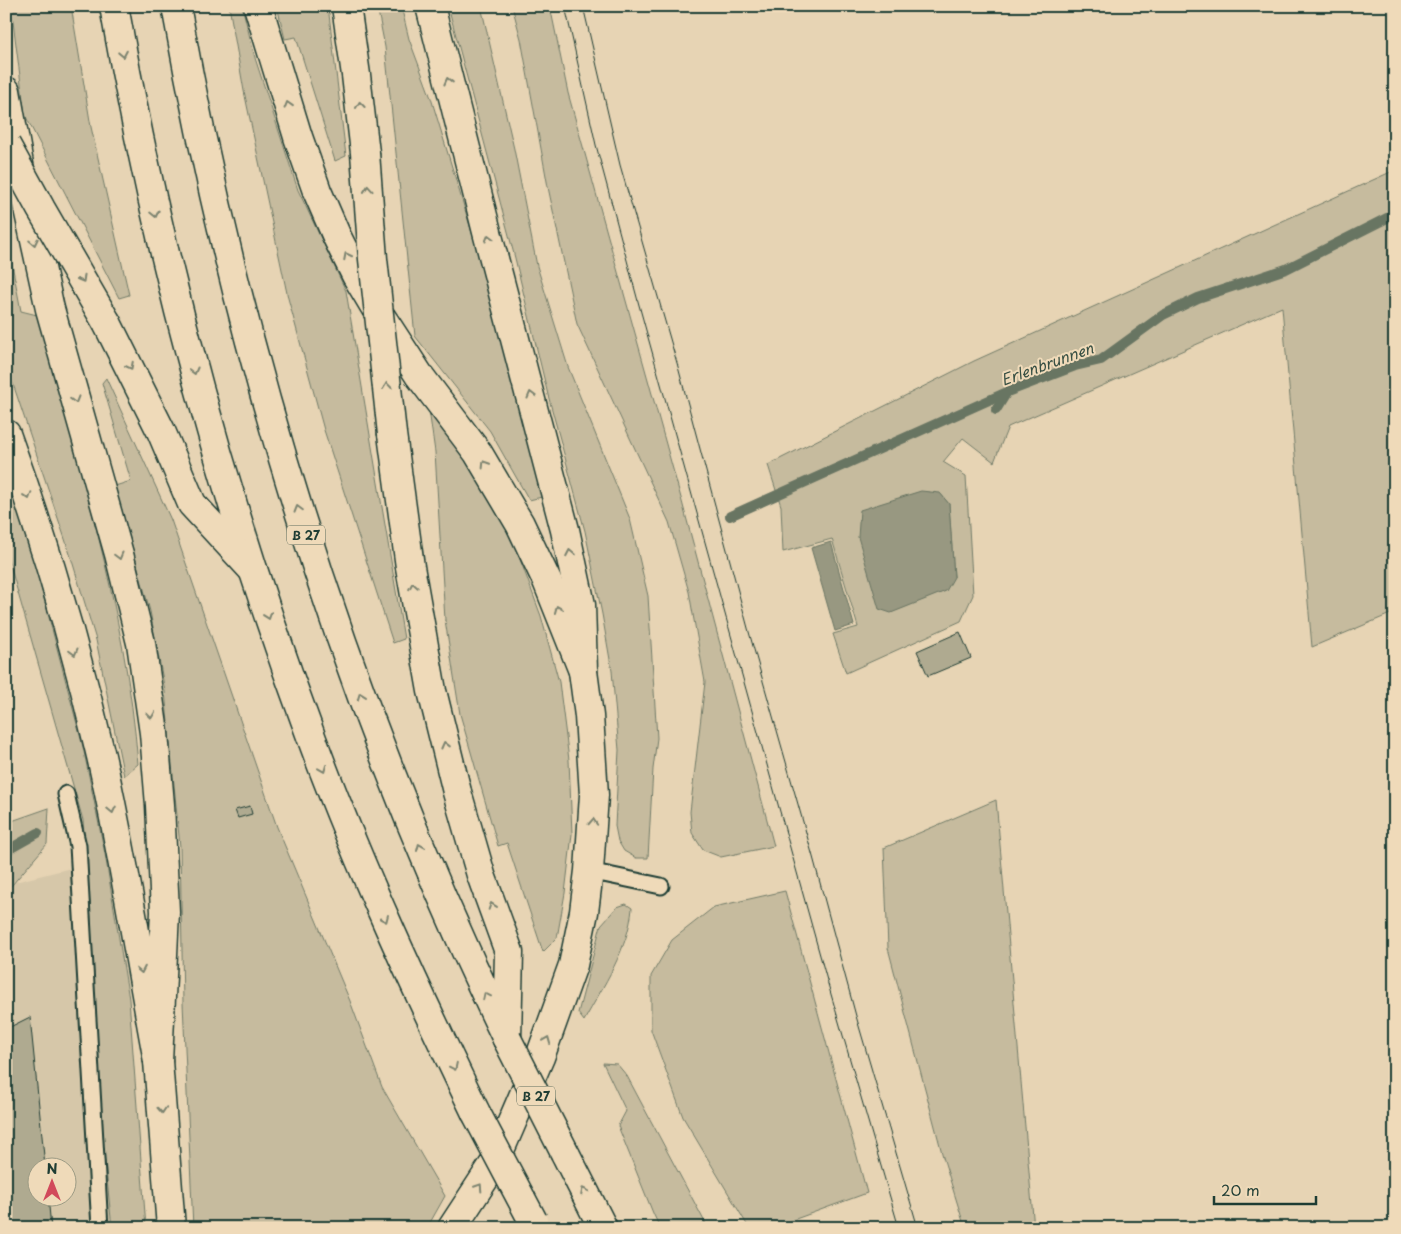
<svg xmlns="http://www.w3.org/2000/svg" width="1401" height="1234" font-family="'Playpen Sans',sans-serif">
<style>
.built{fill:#d6c7a9;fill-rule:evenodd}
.green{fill:#c6bb9e;stroke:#727c69;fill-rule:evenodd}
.water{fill:#989881;stroke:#687462}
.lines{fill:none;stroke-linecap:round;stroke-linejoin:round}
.stream{stroke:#687462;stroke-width:10}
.building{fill:#afaa90;stroke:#1f3d34}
.service-casing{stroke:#1f3d34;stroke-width:19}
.trunk-casing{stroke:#1f3d34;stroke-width:31}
.motorway-casing{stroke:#1f3d34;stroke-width:31}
.service{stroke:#efdab9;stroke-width:15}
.trunk{stroke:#efdab9;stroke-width:28}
.motorway{stroke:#efdab9;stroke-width:28}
.tram{stroke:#1f3d34;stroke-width:1}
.trunk-bridge-casing{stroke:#1f3d34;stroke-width:31;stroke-linecap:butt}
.motorway-bridge-casing{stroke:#1f3d34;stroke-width:31;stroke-linecap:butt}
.trunk-bridge{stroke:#efdab9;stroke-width:28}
.motorway-bridge{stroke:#efdab9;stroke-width:28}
.oneway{stroke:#7d8470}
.labels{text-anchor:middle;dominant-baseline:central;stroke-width:4;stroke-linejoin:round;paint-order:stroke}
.shield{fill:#efdab9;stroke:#5d6c5c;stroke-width:1}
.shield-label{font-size:12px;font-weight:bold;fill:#1f3d34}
.water-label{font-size:15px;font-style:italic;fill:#374f43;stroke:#efdab9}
</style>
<rect width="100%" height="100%" fill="#e7d4b4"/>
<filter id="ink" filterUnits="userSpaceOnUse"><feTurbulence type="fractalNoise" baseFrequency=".02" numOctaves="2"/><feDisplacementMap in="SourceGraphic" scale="10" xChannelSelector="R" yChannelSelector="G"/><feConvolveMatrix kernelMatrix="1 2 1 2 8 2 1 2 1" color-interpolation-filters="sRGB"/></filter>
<g filter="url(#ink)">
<path class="built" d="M71 868 119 1228H6V887L11 883ZM38 1166H68V1196H38Z"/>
<path class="green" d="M11 6H71L91 127 129 295 119 298 25 115Z
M229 6H242L255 58 298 190 346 291 404 639 393 643 324 430 288 298 244 91Z
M277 6H328L346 156 335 161 296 37 285 39Z
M377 6H401L409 39 431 98 476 246 542 497 529 500 490 431 415 336 385 47Z
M448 6H481L514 149 537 266 568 367 630 519 648 596 657 738 653 769 648 858H636L624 851 618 841 615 826 619 750 612 671 602 614 585 531 548 395 515 258Z
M512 6H550L568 93 681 498 774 846 721 857 703 850 692 833 690 812 705 682 689 592 669 522 577 324 548 187 521 39Z
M1395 170V612L1312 647 1282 307 1008 427 994 462 963 438 943 462 966 476 973 595 961 621 846 673 833 634 858 627 832 539 783 552 781 506 768 465 974 361ZM940 493 949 504 954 577Z
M6 233 21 311 37 315C78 462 126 610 138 764L124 776 96 640 70 554 6 363Z
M106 378 171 520 277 827 350 1001 382 1087 445 1196 427 1228H193L183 1003 180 847 165 691 150 611 115 486 131 481 102 383Z
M429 410 484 482 517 551 541 616 559 682 569 760 572 834 565 893 557 938 543 952 507 843 498 846 460 714 445 620 435 452Z
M6 477 32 553 83 747 105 854 129 999 146 1228H112L96 1073 91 917 83 820 6 551Z
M996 800 1034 1228H965L943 1157 888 948 884 848Z
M49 808 47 844 6 892V823Z
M785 891 867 1193 771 1228H749L683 1117 651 1030V976L672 940 714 907Z
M626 904 632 908C629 948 603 986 584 1021L578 1013 601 925 617 907Z
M603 1063 617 1064 627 1076 708 1228H660L653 1213 618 1126 626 1111Z"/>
<path class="water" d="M921 491 940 493 949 504 954 577 946 591 891 613 879 609 858 537 860 510Z
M831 542 854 625 835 631 811 548Z"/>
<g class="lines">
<path class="stream" d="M996 410 1007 392
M730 516 1007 392 1075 366 1101 360 1163 315 1198 298 1286 269 1395 214
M6 851 38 833"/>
</g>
<path class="building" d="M960 632 971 658 928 676 917 651Z
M250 806 252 814 238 818 235 810Z
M30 1017 45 1166H38V1196H48L51 1228H6V1029Z"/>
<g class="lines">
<g class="service-casing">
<path id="service" d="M66 794 78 846 100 1228
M589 871 661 886"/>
</g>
<g class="trunk-casing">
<path id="trunk" d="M114 6C158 257 224 503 313 742 360 869 417 991 476 1113
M176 6C240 364 349 712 507 1039
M258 6 298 137 317 191 337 237 356 275 378 312 419 375 478 453 520 524 547 581 583 671 589 716 594 795 589 871 584 912 573 965 540 1057 494 1164 452 1228
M6 91 22 181 50 309 119 554 141 643 154 733 160 805 165 912 158 1061 171 1228
M565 1153 603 1228"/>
</g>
<g class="motorway-casing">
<path id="motorway" d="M346 6 356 75 365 153
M430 6 487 232 565 530 581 605 583 671
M107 323 161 431 192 504 253 570
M6 434C44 539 76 647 101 756 124 857 139 960 158 1061
M392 434 410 567 432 691 457 792 481 875 509 952 507 1039"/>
</g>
<use href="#service" class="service"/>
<use href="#trunk" class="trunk"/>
<use href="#motorway" class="motorway"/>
<path class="tram" d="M565 6 596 145 639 305 828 984 899 1228
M583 6 620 165 677 363 749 632 813 857 856 1016 918 1228"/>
<g class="trunk-bridge-casing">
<path id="trunk-bridge" d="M507 1039 565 1153
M476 1113 533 1221"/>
</g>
<g class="motorway-bridge-casing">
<path id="motorway-bridge" d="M6 145 41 209 107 323
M365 153 373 259 392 434"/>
</g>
<use href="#trunk-bridge" class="trunk-bridge"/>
<use href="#motorway-bridge" class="motorway-bridge"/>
</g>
<defs><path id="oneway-chevron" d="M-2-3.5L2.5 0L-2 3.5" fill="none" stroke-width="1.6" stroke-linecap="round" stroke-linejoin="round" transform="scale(1.25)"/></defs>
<g class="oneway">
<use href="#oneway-chevron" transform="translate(123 54) rotate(79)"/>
<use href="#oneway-chevron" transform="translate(448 81) rotate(-104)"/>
<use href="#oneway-chevron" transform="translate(288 105) rotate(-107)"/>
<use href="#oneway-chevron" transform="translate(360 105) rotate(-96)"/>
<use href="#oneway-chevron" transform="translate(368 189) rotate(-95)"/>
<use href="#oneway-chevron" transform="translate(155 214) rotate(77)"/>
<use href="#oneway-chevron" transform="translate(489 238) rotate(-105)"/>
<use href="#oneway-chevron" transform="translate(34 242) rotate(78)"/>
<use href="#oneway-chevron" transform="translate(347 256) rotate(-117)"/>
<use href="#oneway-chevron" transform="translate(82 279) rotate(60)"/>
<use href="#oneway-chevron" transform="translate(130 366) rotate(63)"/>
<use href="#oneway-chevron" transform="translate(194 371) rotate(76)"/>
<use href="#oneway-chevron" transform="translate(387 386) rotate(-96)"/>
<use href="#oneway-chevron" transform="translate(531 395) rotate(-105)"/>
<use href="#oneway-chevron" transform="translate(75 400) rotate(74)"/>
<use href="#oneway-chevron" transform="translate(485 464) rotate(-122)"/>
<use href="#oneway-chevron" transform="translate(28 496) rotate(71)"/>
<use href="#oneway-chevron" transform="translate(298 509) rotate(-106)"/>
<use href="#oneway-chevron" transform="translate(570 553) rotate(-101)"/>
<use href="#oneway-chevron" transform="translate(119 556) rotate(75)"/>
<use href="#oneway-chevron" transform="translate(413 586) rotate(-100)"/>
<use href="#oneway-chevron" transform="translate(558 609) rotate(-112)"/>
<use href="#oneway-chevron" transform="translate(268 616) rotate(71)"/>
<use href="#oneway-chevron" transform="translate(74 652) rotate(75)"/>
<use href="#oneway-chevron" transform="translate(361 696) rotate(-110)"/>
<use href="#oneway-chevron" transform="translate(151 715) rotate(82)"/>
<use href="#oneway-chevron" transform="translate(445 745) rotate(-104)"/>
<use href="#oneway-chevron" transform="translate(323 769) rotate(68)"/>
<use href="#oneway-chevron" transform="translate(112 810) rotate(78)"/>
<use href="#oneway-chevron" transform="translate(593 822) rotate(-87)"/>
<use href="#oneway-chevron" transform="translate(420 847) rotate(-113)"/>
<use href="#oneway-chevron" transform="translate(492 906) rotate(-109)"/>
<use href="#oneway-chevron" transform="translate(385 919) rotate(66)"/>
<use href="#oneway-chevron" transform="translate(141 970) rotate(79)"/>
<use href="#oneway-chevron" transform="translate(486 996) rotate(-116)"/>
<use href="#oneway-chevron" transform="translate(547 1040) rotate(-68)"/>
<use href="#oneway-chevron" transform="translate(454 1067) rotate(64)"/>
<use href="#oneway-chevron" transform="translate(162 1110) rotate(86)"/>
<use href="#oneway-chevron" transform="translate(479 1187) rotate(-57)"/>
<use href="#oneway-chevron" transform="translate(584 1191) rotate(-117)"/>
</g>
</g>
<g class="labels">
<g class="shield">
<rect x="287" y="525.5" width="38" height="19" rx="4"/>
<rect x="517" y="1086.5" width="38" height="19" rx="4"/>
</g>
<g class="shield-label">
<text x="306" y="535">B 27</text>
<text x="536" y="1096">B 27</text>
</g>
<g class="water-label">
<text transform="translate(1047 363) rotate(-20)">Erlenbrunnen</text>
</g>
</g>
<rect width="1401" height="1234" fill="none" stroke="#efdab9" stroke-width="25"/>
<rect x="12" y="12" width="1376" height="1209" fill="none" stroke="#1f3d34" stroke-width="2" filter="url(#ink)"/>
<g transform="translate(52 1182)"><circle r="24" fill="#efdab9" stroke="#9c9b84"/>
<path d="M0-4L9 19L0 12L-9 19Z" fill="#d1495b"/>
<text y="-8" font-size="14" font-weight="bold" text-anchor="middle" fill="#1f3d34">N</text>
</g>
<path d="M1214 1196v8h102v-8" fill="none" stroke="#1f3d34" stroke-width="2.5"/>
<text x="1221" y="1196" font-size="15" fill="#1f3d34" stroke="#efdab9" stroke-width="4" paint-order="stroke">20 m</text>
</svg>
